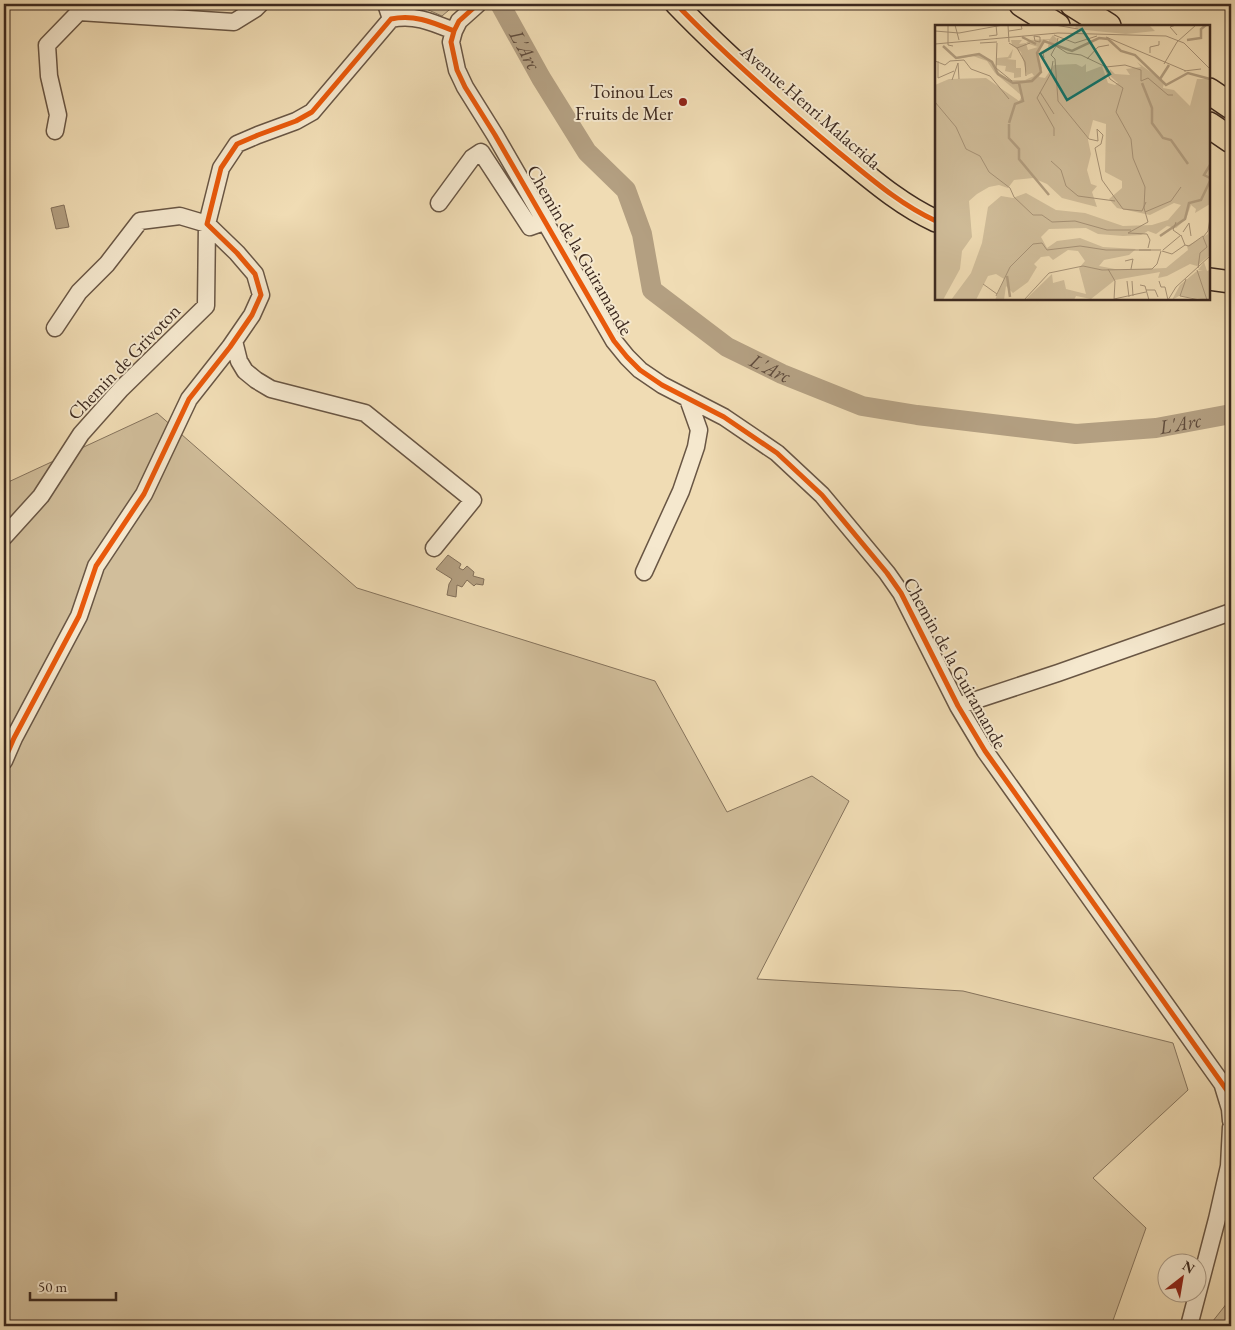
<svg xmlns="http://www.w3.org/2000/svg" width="1235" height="1330" font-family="'EB Garamond',serif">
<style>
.green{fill:#d1be9b;stroke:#86745d}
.water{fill:#b39f81;stroke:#83705a}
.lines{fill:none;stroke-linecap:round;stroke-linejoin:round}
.river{stroke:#b39f81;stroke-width:20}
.minor-casing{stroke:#695644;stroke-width:19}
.major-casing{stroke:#3c291f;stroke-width:24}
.highway-casing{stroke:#3c291f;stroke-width:28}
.minor{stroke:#f5e8ce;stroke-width:16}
.major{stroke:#f0dcb4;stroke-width:21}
.highway{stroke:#f0dcb4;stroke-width:25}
.cycleway-casing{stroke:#f5e8ce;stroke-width:8}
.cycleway{stroke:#e8590c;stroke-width:5}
.poi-dot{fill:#8f2418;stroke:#f5e8ce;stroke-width:2}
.labels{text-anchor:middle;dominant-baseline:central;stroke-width:4;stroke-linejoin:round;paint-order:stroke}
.poi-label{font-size:19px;fill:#3c291f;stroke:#f5e8ce;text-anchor:end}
.street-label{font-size:19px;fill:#3c291f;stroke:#f5e8ce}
.water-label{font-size:20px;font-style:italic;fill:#604c3c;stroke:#f5e8ce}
.inset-river{fill:none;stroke:#b39f81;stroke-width:2.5}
.inset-road{fill:none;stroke:#a89478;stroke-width:1}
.view{fill:#0f766e;fill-opacity:0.15;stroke:#0f766e;stroke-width:2.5}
.inset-edge{fill:none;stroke:#3c291f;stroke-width:2.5}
</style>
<rect width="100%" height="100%" fill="#f0dcb4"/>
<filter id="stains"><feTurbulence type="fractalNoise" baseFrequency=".004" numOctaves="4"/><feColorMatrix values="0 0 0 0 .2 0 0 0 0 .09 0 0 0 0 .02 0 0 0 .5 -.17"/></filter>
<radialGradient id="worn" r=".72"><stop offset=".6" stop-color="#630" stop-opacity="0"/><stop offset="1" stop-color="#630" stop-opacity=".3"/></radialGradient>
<path class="green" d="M415 4H456L442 16Z
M157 413 357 588 655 681 727 812 812 776 849 801 757 979 963 991 1173 1043 1188 1090 1093 1178 1146 1228 1111 1326H4V484Z
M1231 1298V1326H1209Z"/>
<path class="water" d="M64 205 69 227 56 229 51 208Z
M448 555 461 564 459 568 463 570 467 566 474 572 473 576 484 579 483 585 476 584 474 586 467 580 462 587 457 585 456 597 447 595 449 584 452 579 436 569Z"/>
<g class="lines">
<path class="river" id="s1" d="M500 4 541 78 587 152 626 190 642 234 652 290 727 347 782 374 862 406 917 415 1076 434 1156 428 1231 414"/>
<g class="minor-casing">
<path id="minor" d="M386 4 391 19
M478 4 459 21 454 31 451 42 457 70 465 87 495 135 614 341 627 357 640 370 662 385 724 417 777 453 822 495 887 573 901 593 958 706 985 751 1231 1096
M55 131 58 115 49 76 47 45 79 12 234 22 255 9 260 4
M439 203 472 158 481 152 530 227 544 222
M234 341 239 361 245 371 256 380 271 389 365 413 473 500 434 548
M4 537 41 496 81 434 121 389 206 306 207 224 180 216 140 221 107 264 79 292 55 328
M644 572 681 491 696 447 699 430 688 399
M958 706 1058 673 1231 612
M4 761 14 738 79 616 96 566 144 494 189 399 230 347 252 315 261 295 255 274 237 253 207 224 221 168 237 144 258 135 296 121 312 112 391 19C414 14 432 22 454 31
M1223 1086 1230 1109 1231 1121
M1189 1326 1217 1219 1229 1166 1231 1127"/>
</g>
<g class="major-casing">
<path id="major" d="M676 4C726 56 781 104 837 151 869 177 899 204 936 221
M1209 279 1231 282"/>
</g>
<g class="highway-casing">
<path id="highway" d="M1022 4 1057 26
M1073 4 1108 26
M1209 91 1231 106
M1209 125 1231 140"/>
</g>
<use href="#minor" class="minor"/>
<use href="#major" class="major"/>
<use href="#highway" class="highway"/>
<g class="cycleway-casing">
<path id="cycleway" d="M478 4 459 21 454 31 451 42 457 70 465 87 495 135 614 341 627 357 640 370 662 385 724 417 777 453 822 495 887 573 901 593 958 706 985 751 1231 1096
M676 4C726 56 781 104 837 151 869 177 899 204 936 221
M4 761 14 738 79 616 96 566 144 494 189 399 230 347 252 315 261 295 255 274 237 253 207 224 221 168 237 144 258 135 296 121 312 112 391 19C414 14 432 22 454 31"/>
</g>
<use href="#cycleway" class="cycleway"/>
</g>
<circle class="poi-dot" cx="683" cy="102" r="5"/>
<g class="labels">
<g class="poi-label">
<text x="673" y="91">Toinou Les<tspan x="673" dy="22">Fruits de Mer</tspan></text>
</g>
<g class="street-label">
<text transform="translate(811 107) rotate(41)">Avenue Henri Malacrida</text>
<text transform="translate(580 250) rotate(60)">Chemin de la Guiramande</text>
<text transform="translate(124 362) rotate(-46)">Chemin de Grivoton</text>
<text transform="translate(955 663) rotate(61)">Chemin de la Guiramande</text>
</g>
<g class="water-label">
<text stroke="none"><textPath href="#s1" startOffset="52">L'Arc</textPath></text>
<text stroke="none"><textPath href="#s1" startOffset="472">L'Arc</textPath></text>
<text stroke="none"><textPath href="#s1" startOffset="892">L'Arc</textPath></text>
</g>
</g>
<g transform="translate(935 25)">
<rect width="275" height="275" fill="#f0dcb4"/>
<path d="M141 0H214L220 6 191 9 140 4ZM118 10 122 14 120 21 113 22 114 15 109 16 102 28 107 43 104 52 110 53 119 40 141 39 147 42 151 39V47L167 41 173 58 180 60 183 58 174 50 175 44 180 49 195 50 191 44 206 42 202 37 229 57 228 63 239 65 255 81 262 54H275V179L260 188 261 184 256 180 251 194 241 203 232 201 221 209 213 206 206 210 188 211 163 209 151 203 114 204 106 212 112 223 122 216 145 213 168 222 201 224 194 230 169 235 164 241 185 245 231 243 253 225 252 221 273 209 275 194V230L262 241 255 239 232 251 223 253 225 247 180 255 156 274 141 271 139 275H90L117 249 118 258 129 255 131 264 151 269 144 243 150 236 143 226 133 225 118 235 114 231 106 232 99 239 102 242 93 257 78 268 71 261 69 275H60L69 254 61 249 53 251 41 275H16L36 248 47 218 53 182 66 171 78 173 91 168 121 185 150 188 188 201 217 200 233 195 246 180 239 178 215 190 182 183 174 174 187 163V156L170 147 171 99 158 95 153 115 156 129 152 145 156 159 162 161 157 167 162 182 127 173 112 159 98 153 79 155 73 163 64 160 54 162 42 169 34 176 37 212 27 226 25 244 8 275H0V60L14 54 51 53 84 76 87 71 60 48 52 36 38 31 22 34 18 31 9 21 21 33 44 29 57 37 59 44 74 55H90L99 51 97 48 92 50 86 27 77 20 76 15H87L84 19 91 18 93 25 103 22 91 18 94 15 115 14ZM78 24 76 33 72 34 81 35V43H86V52L79 53V48L70 46 71 41 61 40 62 33 73 32ZM269 237 272 246 275 245V275L244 271 237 275 245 260 262 246H268L263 245Z" fill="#d1be9b"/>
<path class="inset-river" d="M87 12 101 19M252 15 266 13V4L271 0M8 21 21 33 44 29 57 37 63 49 78 58 97 56 106 47 102 28 109 16 137 26 164 13 173 14 186 26 200 30 231 60 253 48 275 54M225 54 234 40M207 58 217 83V98L228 113 236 115 253 139M74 98 80 79 88 76 84 58M74 99V113L84 124V134L114 170M275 140 269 150 275 153M225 211 250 194 254 178 266 175 275 156M72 251 75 272"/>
<path class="inset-road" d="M13 0V20L18 21M20 0 24 15M73 0 74 17M120 0 143 4M241 0 235 2 242 10M0 6 24 8 68 0M74 6 87 4 86 0M119 10 140 18 162 11M54 11 62 10 61 0M99 11 100 16 105 17V12L99 11M171 12 251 46M123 13 121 21 132 28 146 30 171 42 190 40 206 45V56L213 53 233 70H238M45 18 62 17M62 18 61 43 77 56M74 18 82 23 95 18M0 19 123 8 231 11 249 18 275 44M121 21 116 30 120 34 123 76 154 114 163 116 162 104 168 110 166 119 160 123 167 155 188 184 207 186 211 177M82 23 90 37 91 51M215 28V22L224 20V16M109 33 108 28 119 22M152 34 163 22 174 20M0 36 10 40 15 36 29 35 36 44 55 51 74 74M3 36V53L19 46M118 36 116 48 102 73 119 103V111M23 38 24 54M229 39 242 17 261 0M169 41 175 54 188 63 181 87 196 114 198 133 210 162 209 183 213 197 193 208 212 209 215 215 213 223M249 46 266 44M17 55 23 38M105 67 119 89M0 77 21 102 31 124 45 131 54 147 75 163 79 172 98 190H107L117 197 140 196 172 205H196M116 136 126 145 131 161 143 171 180 176M210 187 236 176 246 162M241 197 238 205 245 210M248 207 254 198 256 211M268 212 273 206 275 193M250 220 254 221 268 211M204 225H226M228 225 246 210 250 220M227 226 237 229 250 220M190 236 198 234 196 244M263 243 265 228 272 222 268 212M173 244 180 256 179 275M262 245 272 275M251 254 245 271 265 275M192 256 194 272M197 256 198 271M224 256 226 262H230L233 275M48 259 62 269M205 260 210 261 214 275M211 265H220L223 272M61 271 75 242 98 219 107 218 112 225 145 221 171 225H216M179 274 211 267M89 275 114 248 148 241 167 245 217 244 222 239 226 226M233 275 241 262 275 231"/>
<path class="view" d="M147 4 175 49 132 75 105 29Z"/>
<rect width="275" height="275" class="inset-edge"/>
</g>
<rect width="1235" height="1330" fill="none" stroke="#f0dcb4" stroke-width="20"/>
<rect x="5" y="5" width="1225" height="1320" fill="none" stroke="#3c291f" stroke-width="2.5"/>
<rect x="10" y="10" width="1215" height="1310" fill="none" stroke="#3c291f"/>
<g transform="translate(1182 1278) rotate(31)"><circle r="24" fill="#f5e8ce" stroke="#ab9c88"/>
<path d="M0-4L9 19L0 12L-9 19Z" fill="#8f2418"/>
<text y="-8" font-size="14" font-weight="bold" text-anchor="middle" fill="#3c291f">N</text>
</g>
<path d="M30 1292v8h86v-8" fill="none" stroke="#3c291f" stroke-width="2.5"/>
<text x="38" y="1292" font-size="15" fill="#3c291f" stroke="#f5e8ce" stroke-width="4" paint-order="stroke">50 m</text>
<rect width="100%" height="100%" filter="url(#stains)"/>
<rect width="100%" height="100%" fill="url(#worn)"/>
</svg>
